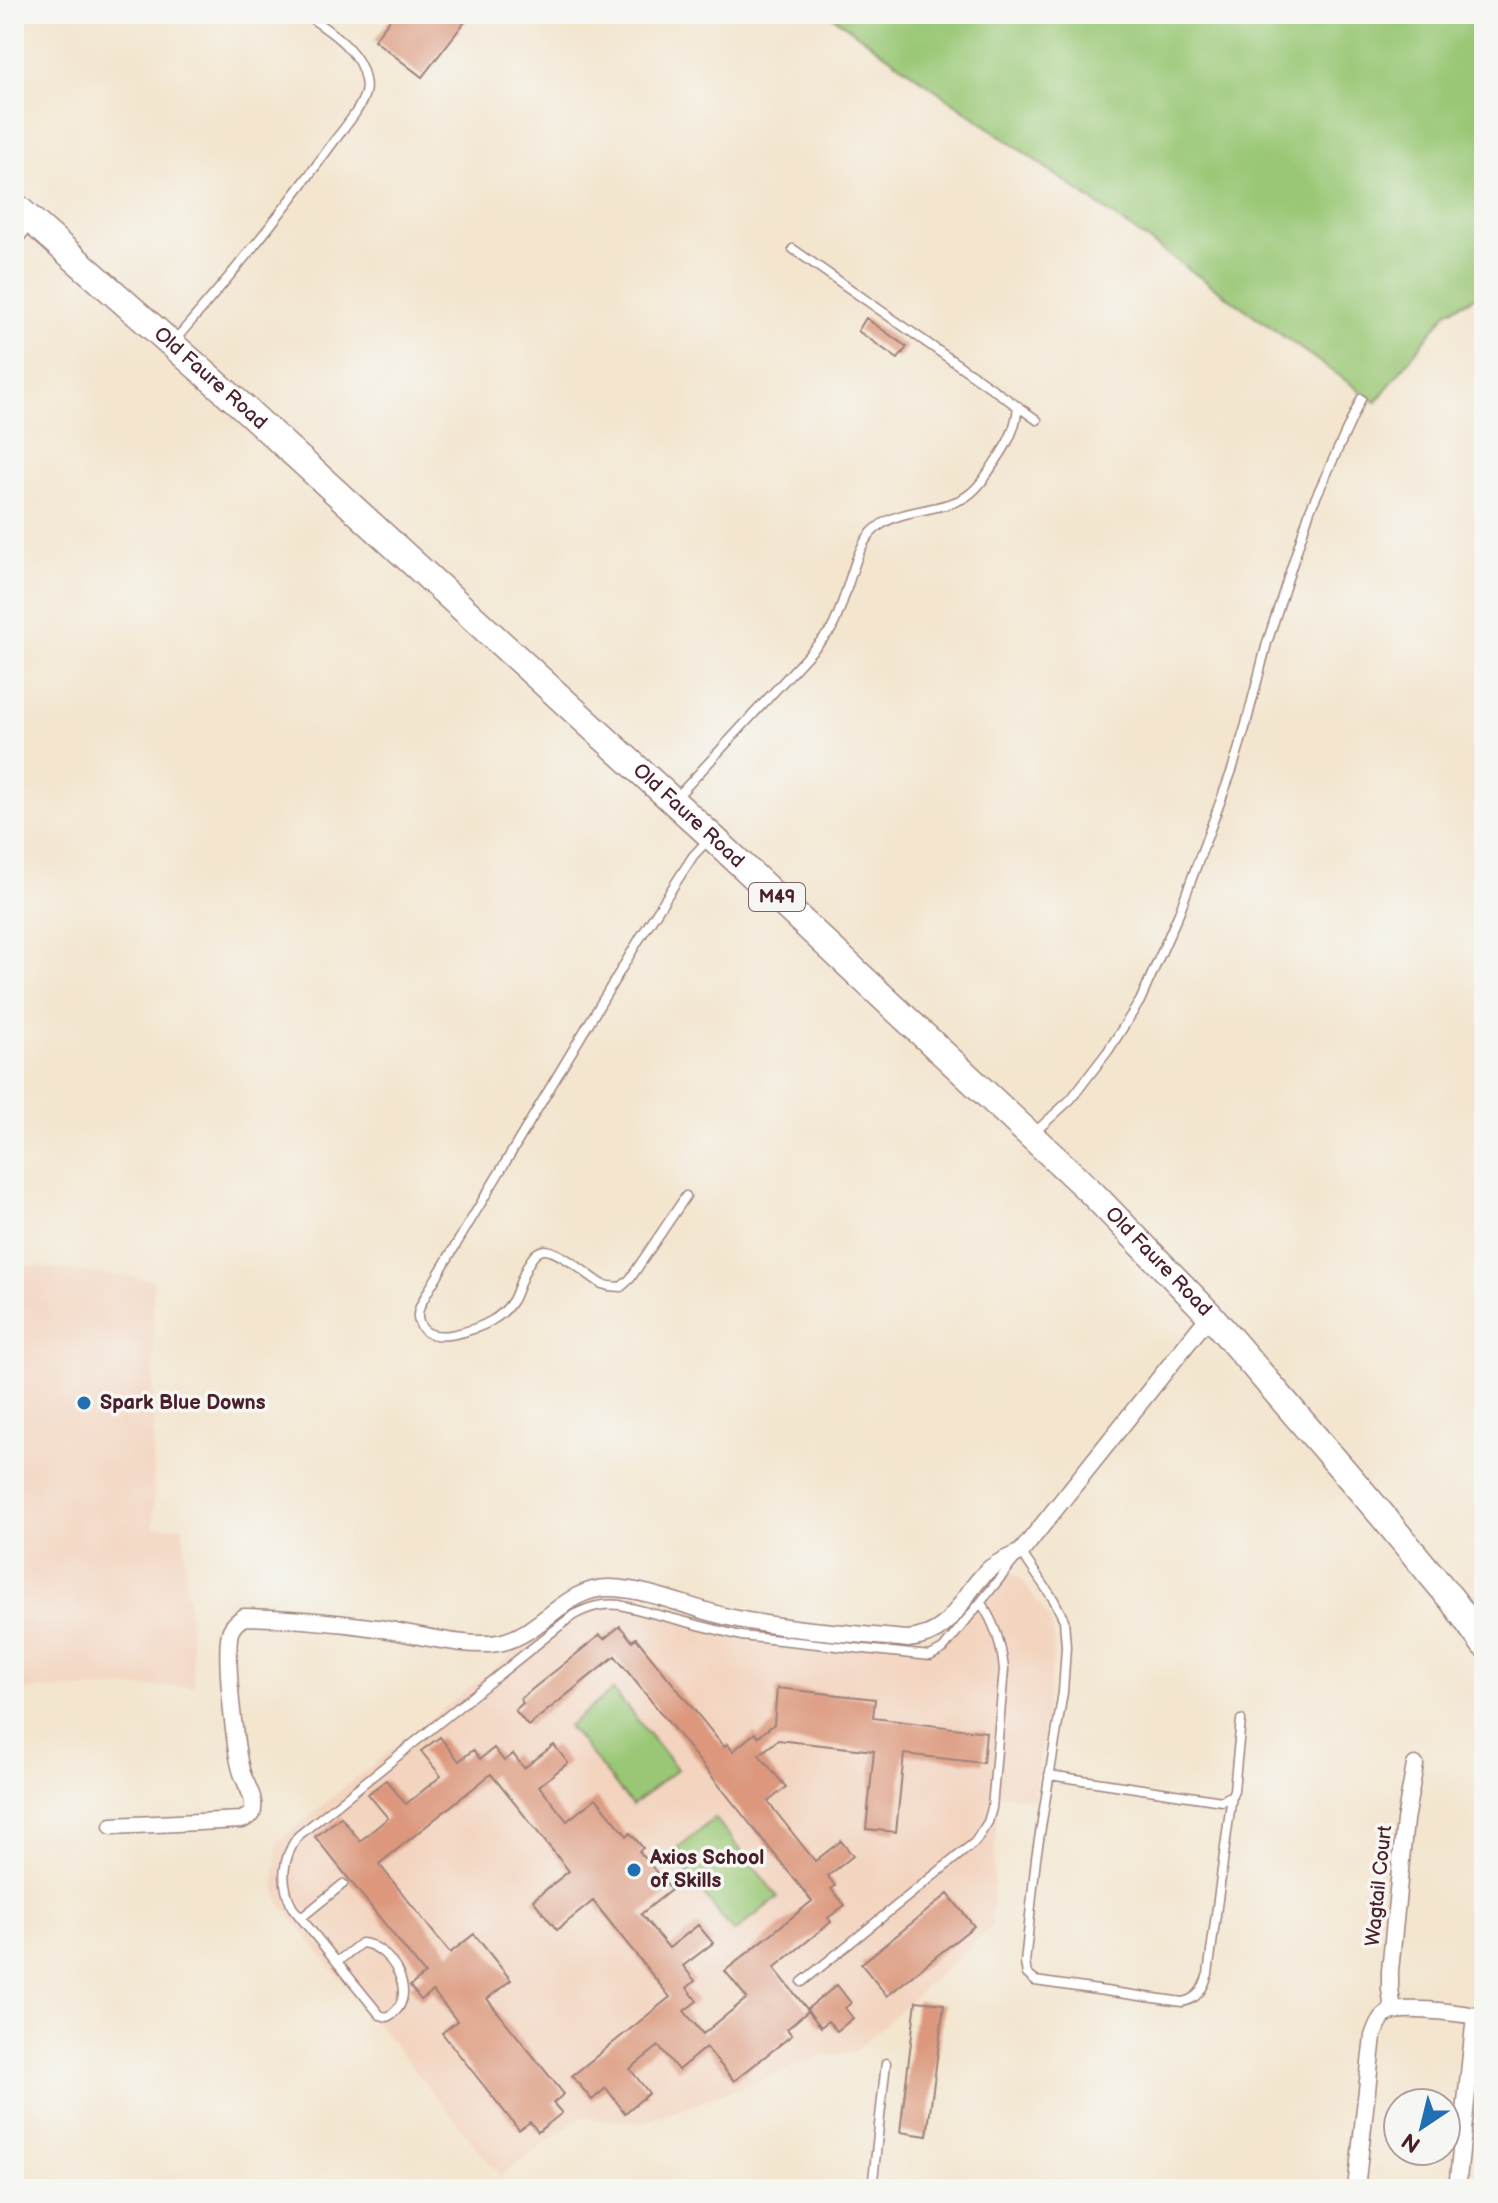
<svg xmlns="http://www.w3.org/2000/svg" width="1498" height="2203" font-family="'Balsamiq Sans',sans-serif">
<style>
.built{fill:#f3d4bf}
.green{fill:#99c775;stroke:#727350;stroke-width:2}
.building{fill:#dc977b}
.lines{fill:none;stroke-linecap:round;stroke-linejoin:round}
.service-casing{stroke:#9e827c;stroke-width:11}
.minor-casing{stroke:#9e827c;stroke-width:19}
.primary-casing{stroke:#9e827c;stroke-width:29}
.service{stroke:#fff;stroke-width:8}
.minor{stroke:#fff;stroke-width:16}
.primary{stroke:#fff;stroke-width:26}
.poi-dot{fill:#1f6fb2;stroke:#f6f6f2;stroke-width:3}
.labels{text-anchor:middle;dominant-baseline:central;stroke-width:7;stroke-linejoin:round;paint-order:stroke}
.shield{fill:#f6f6f2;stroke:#7e6067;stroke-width:2}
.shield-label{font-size:18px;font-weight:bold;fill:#4a1f2b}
.street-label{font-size:20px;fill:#4a1f2b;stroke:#f6f6f2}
.poi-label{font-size:20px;font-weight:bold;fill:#4a1f2b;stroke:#f6f6f2;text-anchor:start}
</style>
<rect width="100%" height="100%" fill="#f6f6f2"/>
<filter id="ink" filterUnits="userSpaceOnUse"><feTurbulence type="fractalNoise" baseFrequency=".0125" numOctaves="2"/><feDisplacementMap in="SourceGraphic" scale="16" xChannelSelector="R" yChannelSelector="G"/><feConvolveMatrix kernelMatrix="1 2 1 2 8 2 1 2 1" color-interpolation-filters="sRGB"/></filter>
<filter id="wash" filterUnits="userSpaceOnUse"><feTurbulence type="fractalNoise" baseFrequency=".006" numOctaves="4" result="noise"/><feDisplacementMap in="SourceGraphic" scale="32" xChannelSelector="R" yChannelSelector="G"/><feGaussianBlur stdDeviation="1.8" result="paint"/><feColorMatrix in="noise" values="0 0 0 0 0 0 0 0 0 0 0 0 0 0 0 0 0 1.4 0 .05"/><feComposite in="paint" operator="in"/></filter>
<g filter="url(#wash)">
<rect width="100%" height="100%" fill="#f3e5ce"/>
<path class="built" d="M14 1264 153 1280 154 1527 183 1526 194 1686 14 1690Z
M1010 1573 1021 1579 1050 1619 1055 1643 1034 1799 998 1794 991 1927 854 2052 825 2056 642 2123 581 2117 500 2176 281 1905 276 1891 275 1876 278 1841 563 1613 581 1602 603 1597H615L743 1629 927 1648 939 1642 994 1574 1003 1581Z"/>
<path class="green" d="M829 14H1484V292L1448 311 1376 402Z
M613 1690 677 1769 632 1805 568 1726Z
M715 1818 778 1897 734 1932 671 1854Z"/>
<g id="blocks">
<path class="building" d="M394 14H471L422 77 374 40Z
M866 318 907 347 898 359 858 331Z
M620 1626 632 1641 636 1638 724 1747 727 1744 733 1751 755 1733 758 1737 774 1724 777 1688 875 1699 873 1718 986 1732 983 1763 904 1754 896 1832 866 1829 874 1751 778 1740 759 1755 786 1787 768 1802 815 1861 841 1841 853 1856 828 1876 835 1886 831 1889 845 1905 828 1918 831 1922 774 1968 807 2009 837 1985 851 2003 845 2008 853 2018 837 2031 828 2021 821 2027 808 2011 787 2029 792 2035 734 2081 706 2047 678 2070 659 2046 630 2069 649 2093 625 2113 606 2088 592 2100 572 2076 670 1997 593 1901 557 1930 533 1900 569 1871 491 1774 379 1864 450 1953 474 1934 511 1980 487 1999 564 2094 553 2103 562 2113 538 2132 530 2122 519 2130 442 2033 457 2021 433 1991 421 2000 410 1986 425 1974 315 1837 341 1817 360 1841 388 1818 368 1794 386 1780 406 1804 441 1776 421 1751 440 1737 459 1761 473 1750 480 1759 494 1748 504 1761 513 1754 524 1768 554 1745 568 1763 539 1786 567 1821 596 1798 627 1836 630 1833 633 1836 643 1848 639 1851 671 1890 641 1914 669 1948 698 1925 713 1943 683 1966 695 1981 687 1988 697 2001 684 2011 703 2034 747 1998 725 1971 812 1901 615 1656 528 1726 515 1710 523 1703 520 1699 600 1635 604 1639Z
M948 1894 974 1926 887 1996 861 1964Z
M916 2001 944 2004 927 2136 900 2132Z"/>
</g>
</g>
<g filter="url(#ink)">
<use href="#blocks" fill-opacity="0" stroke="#9e827c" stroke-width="2"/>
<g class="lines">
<g class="service-casing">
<path id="service" d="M14 247 29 225
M793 249 1037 420
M175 340C230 277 283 212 332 144 343 129 360 111 365 93 366 89 366 84 365 80 361 50 328 30 305 14
M676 798 831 630C846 604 853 552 871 533 894 508 933 513 962 499 977 491 986 476 995 462 1008 444 1016 428 1018 406
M1035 1132 1071 1099 1108 1051 1140 1001 1179 913 1232 770 1245 728 1267 643 1310 510 1361 399
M686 1196 630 1279 621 1287 609 1286 602 1284C589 1276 558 1249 544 1250 528 1251 520 1287 513 1300 508 1308 500 1316 491 1321 476 1330 427 1348 419 1322 415 1312 423 1301 427 1293L640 938 693 856 708 840
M1049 1775 1222 1801 1232 1795 1234 1790 1241 1720
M301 1918 343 1884
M337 1962 361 1943C391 1944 423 2000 387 2017L380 2015 292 1907C280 1881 282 1859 298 1836L572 1616C588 1607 602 1603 620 1605L741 1636 930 1656 943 1649 1021 1552 1054 1600 1064 1620 1066 1647 1063 1692 1036 1858 1025 1963 1027 1974 1035 1981 1182 2002C1198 1999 1203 1989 1208 1974L1232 1795
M802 1982 975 1842 988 1822 992 1808 1004 1669C1001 1643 995 1624 981 1603
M872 2189 886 2063"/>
</g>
<g class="minor-casing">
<path id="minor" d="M112 1826 242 1820 252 1814C257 1799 246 1786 242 1773 235 1753 223 1646 231 1630 234 1624 239 1620 244 1617 288 1618 334 1622 377 1628 411 1633 471 1650 503 1642 544 1631 566 1587 610 1588 650 1589 689 1608 728 1617 786 1630 848 1633 908 1639 956 1634 957 1599 987 1571 996 1562 1010 1557 1021 1552L1210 1315
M1393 2011 1390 1989V1971L1405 1820 1415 1765
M1356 2189 1373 2036C1376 2028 1379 2019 1386 2014 1403 2004 1463 2014 1484 2017
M1457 2189 1475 2016"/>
</g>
<g class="primary-casing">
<g id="primary">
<path id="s1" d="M14 205 243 407 711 836 1092 1193 1210 1315 1381 1514 1453 1601 1484 1644"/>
</g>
</g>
<use href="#service" class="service"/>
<use href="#minor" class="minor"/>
<use href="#primary" class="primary"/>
</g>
</g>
<g class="poi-dot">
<circle cx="84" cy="1403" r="8"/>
<circle cx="634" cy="1870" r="8"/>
</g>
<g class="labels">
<rect class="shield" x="749" y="883" width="56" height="28" rx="6"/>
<g class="shield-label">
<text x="777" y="897">M49</text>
</g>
<g class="street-label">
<text stroke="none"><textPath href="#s1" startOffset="262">Old Faure Road</textPath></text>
<text stroke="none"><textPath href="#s1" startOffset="910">Old Faure Road</textPath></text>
<text stroke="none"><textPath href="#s1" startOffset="1558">Old Faure Road</textPath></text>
<text transform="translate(1379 1886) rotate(-84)">Wagtail Court</text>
</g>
<g class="poi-label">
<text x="100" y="1403">Spark Blue Downs</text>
<text x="650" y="1858">Axios School<tspan x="650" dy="23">of Skills</tspan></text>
</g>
</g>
<rect width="1498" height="2203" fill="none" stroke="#f6f6f2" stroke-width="48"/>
<g transform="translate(1422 2127) rotate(215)"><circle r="38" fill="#f6f6f2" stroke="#b1a0a2" stroke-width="2"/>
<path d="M0-6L14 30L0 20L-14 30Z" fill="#1f6fb2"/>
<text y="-12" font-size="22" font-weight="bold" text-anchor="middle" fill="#4a1f2b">N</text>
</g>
</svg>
